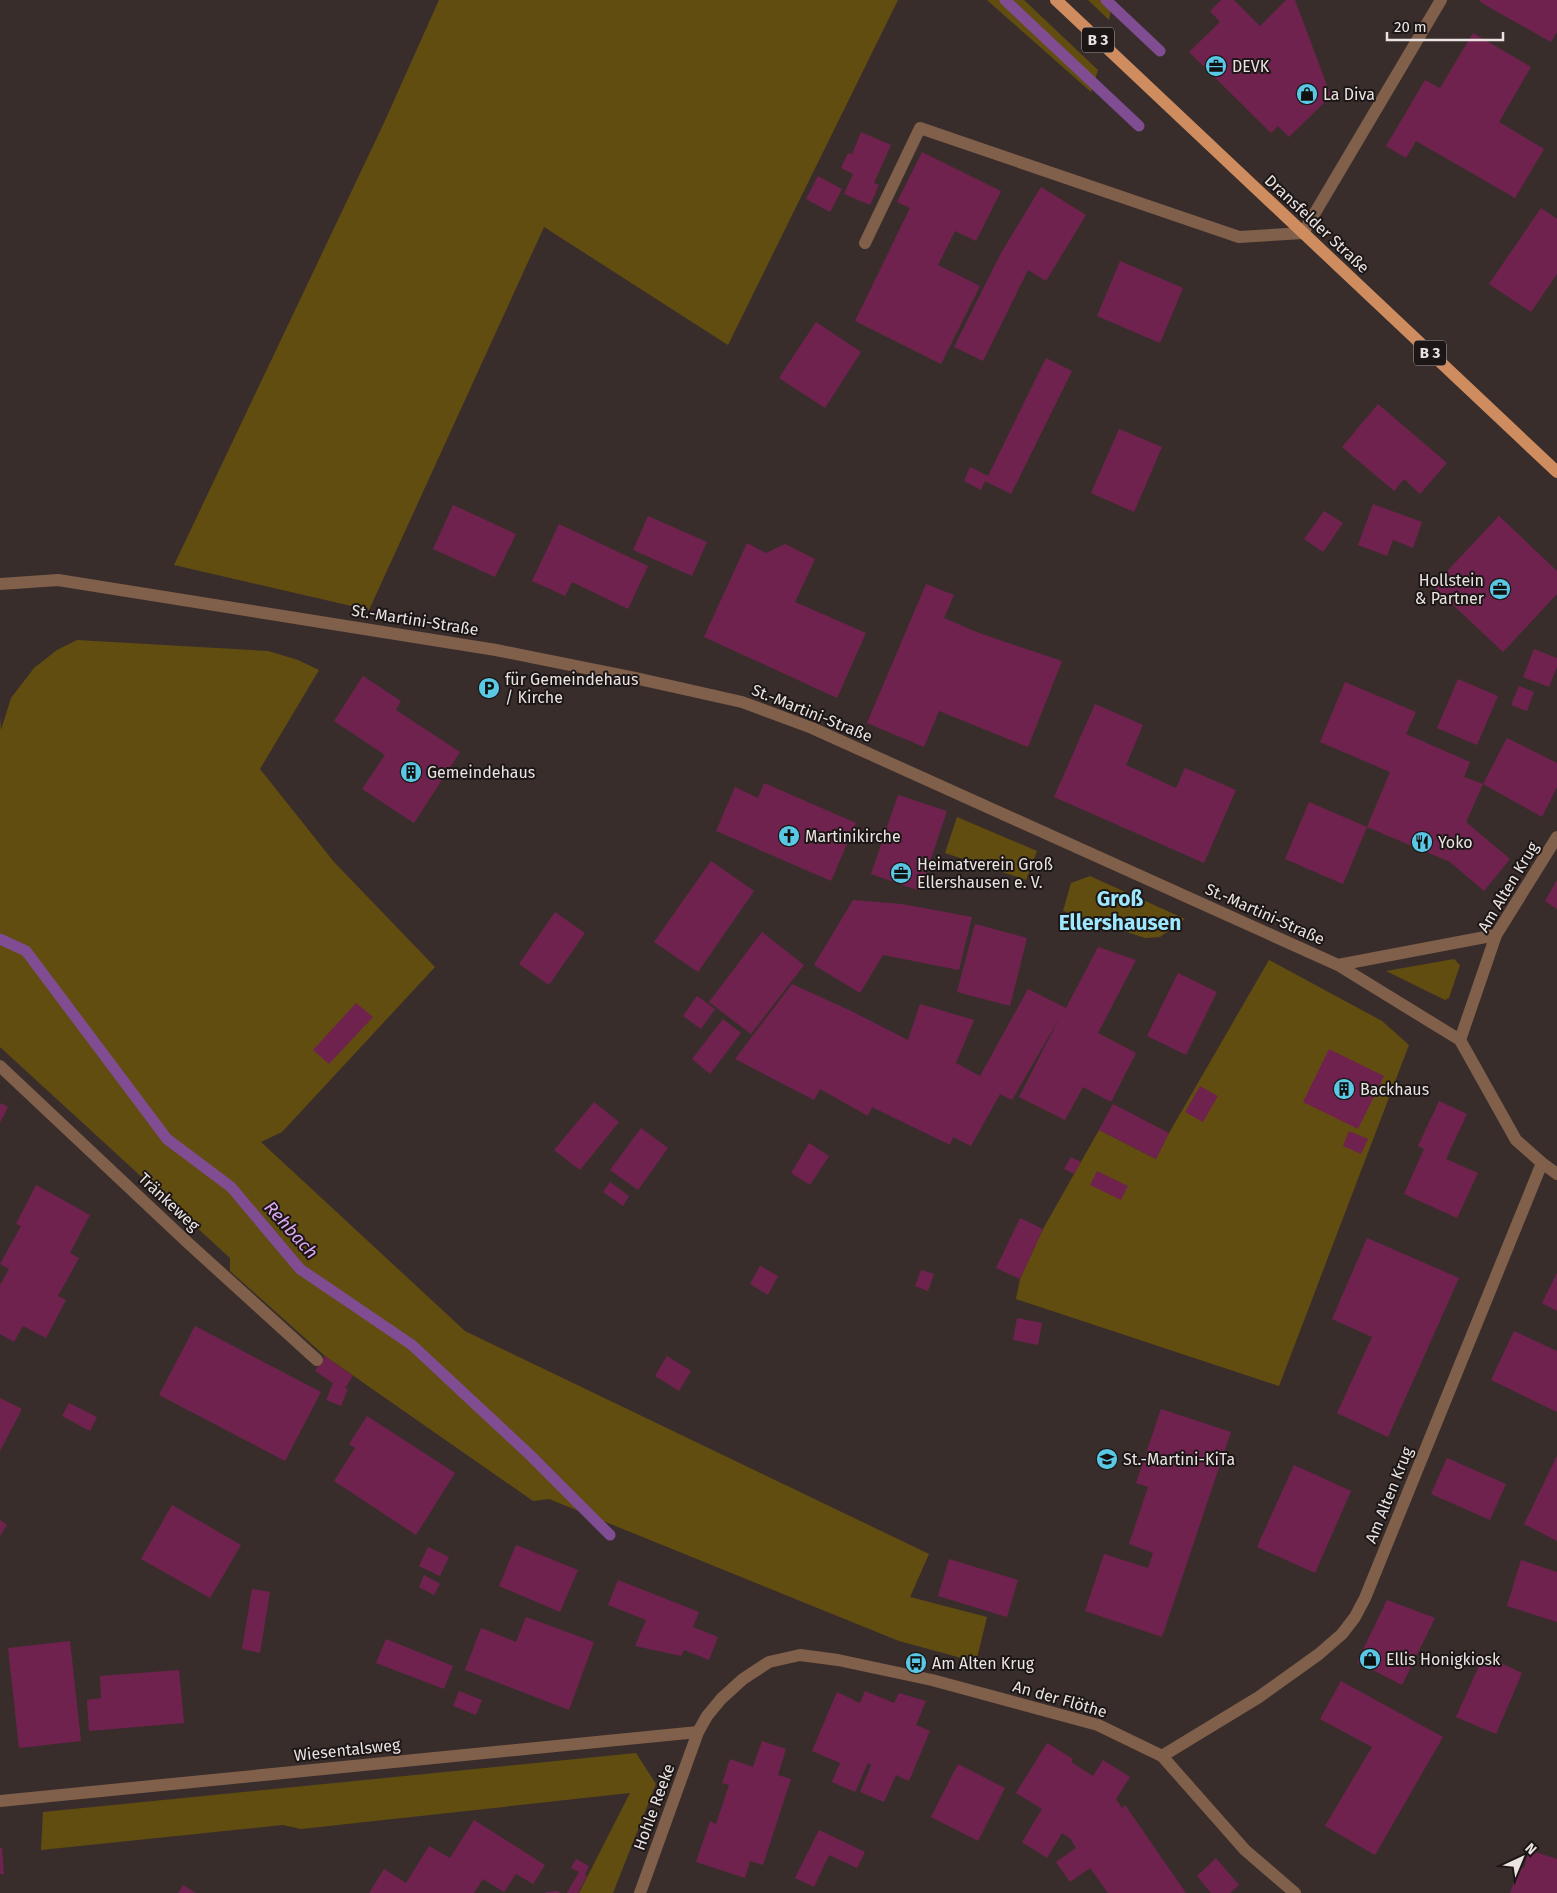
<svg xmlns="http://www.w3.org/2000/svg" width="1557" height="1893" font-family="'Fira Sans',sans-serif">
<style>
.green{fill:#624d10}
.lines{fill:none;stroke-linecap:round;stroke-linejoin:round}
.stream{stroke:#804d92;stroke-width:11}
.building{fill:#70224e}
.minor{stroke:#80604a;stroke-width:12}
.major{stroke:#cf8d5f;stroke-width:12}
.labels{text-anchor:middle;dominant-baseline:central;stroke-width:4;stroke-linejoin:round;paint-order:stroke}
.shield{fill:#1c1716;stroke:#ada6a5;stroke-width:1}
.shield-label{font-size:15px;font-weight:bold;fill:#ebe3e2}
.poi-label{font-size:16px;fill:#ebe3e2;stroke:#1c1716;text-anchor:start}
.street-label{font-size:16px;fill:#ebe3e2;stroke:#1c1716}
.water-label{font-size:18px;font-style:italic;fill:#dfa8f4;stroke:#1c1716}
.district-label{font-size:21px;font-weight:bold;fill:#9de8fe;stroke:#1c1716}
</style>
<rect width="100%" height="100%" fill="#392d2c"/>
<path class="green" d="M439 0H898L728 345 544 227 369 610 174 565 383 125Z
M987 0H1024L1098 70 1091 92Z
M1088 0H1113L1109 20Z
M77 640 268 651 298 660 319 670 260 769 334 862 435 967 282 1132 261 1142 465 1331 929 1554 910 1597 987 1617 976 1662 899 1641 549 1499 533 1501 325 1356 230 1271V1258L0 1047V717L1 730 11 698 34 668 57 650Z
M957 817 1037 851 1026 880 945 853Z
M1090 876 1185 919 1160 937 1145 938 1063 911 1071 883Z
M1454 959 1460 965 1449 998 1445 1000 1386 971Z
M1269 960 1382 1021 1409 1045 1279 1386 1016 1299 1020 1279 1043 1229 1099 1130 1156 1159 1169 1133Z
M636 1753 656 1784 613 1893H579L630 1793 301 1829 283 1825 41 1850 43 1812Z"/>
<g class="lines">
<path class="stream" d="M1005 0 1139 126
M1106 0 1160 51
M0 939 26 951 167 1139 231 1187 300 1269 412 1345 530 1455 610 1535"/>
</g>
<path class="building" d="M1221 0H1234L1260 26 1286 0H1295L1331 96 1289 137 1278 126 1271 133 1189 52 1220 22 1210 11Z
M1480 0H1557V32L1551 42 1480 2Z
M1473 33 1531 67 1499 122 1544 149 1515 198 1416 141 1406 158 1386 146 1425 80 1440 88Z
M861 132 891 145 874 183 879 185 870 205 844 194 853 174 841 168 848 153 852 154Z
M922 152 1001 191 976 241 955 231 938 265 980 286 941 364 855 321 910 208 897 202Z
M818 176 842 189 830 212 806 199Z
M1041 187 1086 215 1046 281 1028 270 983 361 954 347 1001 253Z
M1541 208 1557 219V274L1531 312 1489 284Z
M1120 261 1183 288 1160 343 1097 316Z
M816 322 861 352 825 408 779 378Z
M1046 358 1072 371 1011 494 985 481 981 490 964 481 970 467 988 476Z
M1378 404 1447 463 1420 494 1404 479 1394 491 1342 447Z
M1119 429 1162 447 1134 512 1091 493Z
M1373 504 1422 522 1413 548 1393 540 1387 556 1358 545Z
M453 505 516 534 495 577 433 549Z
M1324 511 1343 523 1323 552 1304 539Z
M648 516 707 542 692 576 633 550Z
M1499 516 1557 571V594L1503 652 1433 586Z
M559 524 648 566 628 609 572 582 565 596 532 581Z
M747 543 766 553 785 544 815 559 795 602 866 633 837 698 704 637Z
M926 584 954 595 944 618 979 633 1062 661 1028 747 939 711 924 747 867 723Z
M1534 649 1557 658V667L1549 687 1523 677Z
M363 676 401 701 396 710 460 752 414 823 362 789 385 755 334 721Z
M1458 679 1498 696 1477 745 1437 728Z
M1345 682 1416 712 1406 734 1470 762 1464 777 1483 784 1466 822 1510 859 1484 891 1450 862 1367 827 1390 772 1320 742Z
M1519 686 1534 692 1527 711 1511 705Z
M1095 704 1143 725 1126 765 1176 788 1185 768 1236 790 1204 863 1054 797Z
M1507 738 1557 763V787L1542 817 1483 784Z
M764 783 856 823 831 881 716 831 735 787 758 798Z
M898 795 947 811 920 891 871 874Z
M1309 802 1367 827 1343 884 1285 859Z
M711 861 754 891 698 972 654 942Z
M1557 880V909L1545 901Z
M853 900 902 904 972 917 959 970 883 955 860 993 814 965Z
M555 912 585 933 549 985 519 964Z
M975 924 1027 938 1010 1006 957 992Z
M762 932 804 965 751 1034 709 1002Z
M1098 947 1136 960 1098 1033 1136 1053 1111 1102 1083 1087 1065 1120 1019 1097 1060 1017 1012 1100 1000 1094 971 1146 953 1137 950 1145 872 1107 868 1116 820 1089 814 1100 735 1059 792 984 851 1011 908 1040 920 1004 974 1020 956 1063 980 1076 1028 989 1066 1008Z
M1178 973 1217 992 1186 1055 1147 1036Z
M697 996 715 1009 701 1029 683 1016Z
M356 1003 373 1017 329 1064 313 1050Z
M723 1019 741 1033 710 1074 692 1059Z
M1329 1049 1384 1076 1358 1129 1303 1102Z
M1200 1086 1218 1096 1203 1122 1185 1112Z
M1439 1101 1467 1114 1446 1159 1478 1173 1457 1218 1404 1194 1424 1149 1418 1146Z
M594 1102 619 1122 580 1170 554 1150Z
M0 1103 8 1107 0 1123Z
M1113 1104 1169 1133 1156 1159 1099 1130Z
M641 1128 668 1148 638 1190 610 1170Z
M1349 1131 1368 1139 1361 1154 1343 1146Z
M809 1143 829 1156 810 1185 791 1173Z
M1071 1157 1081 1162 1074 1174 1064 1169Z
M1097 1171 1128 1186 1121 1200 1090 1185Z
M610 1182 629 1196 623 1206 603 1192Z
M36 1185 90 1215 70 1253 79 1258 58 1296 66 1300 46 1338 23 1326 14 1342 0 1334V1285L9 1269 0 1264 21 1226 16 1224Z
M1020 1218 1043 1229 1020 1279 996 1268Z
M1367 1238 1459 1278 1388 1437 1337 1413 1372 1337 1332 1319Z
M760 1266 778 1276 768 1295 750 1284Z
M921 1270 934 1274 928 1291 915 1286Z
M1557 1273V1311L1542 1303Z
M1017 1318 1042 1323 1038 1345 1013 1340Z
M195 1326 321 1392 285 1461 159 1395Z
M1514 1331 1557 1351V1412L1491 1380Z
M325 1356 353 1376 345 1388 348 1389 341 1406 326 1400 333 1383 315 1371Z
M667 1356 691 1371 679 1391 655 1376Z
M0 1398 22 1409 0 1451Z
M69 1403 97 1417 90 1431 62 1416Z
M1161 1409 1231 1432 1162 1637 1085 1611 1104 1554 1148 1568 1153 1553 1129 1544 1148 1487 1136 1483Z
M367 1416 455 1473 416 1535 334 1481 355 1448 349 1444Z
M1557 1456V1541L1524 1524Z
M1447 1458 1506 1484 1490 1520 1431 1494Z
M1294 1465 1351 1491 1315 1573 1257 1547Z
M172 1505 241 1545 210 1598 141 1559Z
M0 1520 7 1525 0 1536Z
M516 1545 578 1570 560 1612 499 1586Z
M428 1547 449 1557 440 1576 419 1566Z
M949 1559 1018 1580 1007 1617 938 1596Z
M1521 1560 1557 1572V1622L1507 1606Z
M424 1575 440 1584 434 1595 419 1587Z
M618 1580 699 1612 693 1627 718 1637 709 1660 684 1650 681 1656 635 1646 646 1620 608 1605Z
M252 1589 270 1592 260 1653 242 1649Z
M1387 1600 1435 1618 1402 1685 1357 1662Z
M526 1617 594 1642 569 1710 465 1670 481 1628 516 1642Z
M386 1639 453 1666 444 1689 376 1663Z
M70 1641 81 1741 19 1748 8 1648Z
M1484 1655 1522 1673 1496 1734 1456 1717Z
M179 1670 184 1723 89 1731 87 1700 101 1698 100 1676Z
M1341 1681 1443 1737 1375 1855 1325 1826 1372 1747 1320 1719Z
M459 1691 482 1700 476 1715 453 1706Z
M865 1691 894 1703 899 1693 926 1701 916 1725 930 1731 909 1781 896 1775 884 1802 860 1792 871 1765 868 1763 855 1792 832 1782 840 1763 812 1751 837 1692 860 1703Z
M762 1741 786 1749 778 1775 791 1779 763 1865 750 1861 745 1878 696 1862 710 1821 716 1824 729 1785 722 1783 730 1759 753 1767Z
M1047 1743 1073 1759 1071 1762 1093 1776 1103 1760 1130 1777 1116 1799 1122 1808 1125 1805 1186 1893H1108L1090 1868 1070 1882 1056 1862 1076 1848 1070 1838 1062 1833 1047 1858 1022 1842 1042 1809 1016 1793Z
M958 1764 1005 1788 978 1841 931 1817Z
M474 1820 545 1865 533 1884 516 1874 504 1892 483 1879 474 1893H369L384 1869 406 1883 429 1846 450 1858Z
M819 1830 865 1852 857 1868 829 1855 814 1887 795 1878Z
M0 1848H2L4 1874H0Z
M1529 1850 1557 1859V1893H1510L1520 1867 1524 1868Z
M1216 1858 1239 1885 1230 1893H1211L1197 1876Z
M576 1859 589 1866 585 1875 587 1876 578 1893H567L579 1872 571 1868Z
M183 1885 196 1893H178Z
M557 1891 561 1893H546V1892Z"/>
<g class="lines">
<path class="minor" d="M865 243 920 128 1239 237 1303 233 1441 0
M0 584 58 580 496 650 635 678 742 702 812 728 1338 965 1460 1040 1516 1140 1542 1163 1557 1174
M1338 965 1496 935
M1460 1040 1496 935 1557 837
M0 1066 187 1242 317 1360
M1162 1756 1259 1697 1319 1654 1342 1634 1355 1617 1365 1598 1542 1163
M0 1801 698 1732
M640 1893 698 1732 707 1716 721 1699 743 1679 769 1662 800 1655 838 1660 932 1680 1098 1725 1162 1756 1245 1850 1295 1893"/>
<path class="major" d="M1056 0 1557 472"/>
</g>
<defs>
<g id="office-disc" transform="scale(1.125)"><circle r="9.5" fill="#5ac8e5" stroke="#1c1716"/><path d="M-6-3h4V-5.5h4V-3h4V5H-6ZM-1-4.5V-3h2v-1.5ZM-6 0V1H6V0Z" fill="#111"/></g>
<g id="shop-disc" transform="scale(1.125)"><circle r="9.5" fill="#5ac8e5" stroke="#1c1716"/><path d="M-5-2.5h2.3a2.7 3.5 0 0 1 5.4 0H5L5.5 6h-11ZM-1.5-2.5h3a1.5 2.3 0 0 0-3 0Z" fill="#111"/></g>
<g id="parking-disc" transform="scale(1.125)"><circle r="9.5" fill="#5ac8e5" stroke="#1c1716"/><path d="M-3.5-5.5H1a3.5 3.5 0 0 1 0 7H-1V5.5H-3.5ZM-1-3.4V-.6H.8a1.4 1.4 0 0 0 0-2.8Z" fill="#111"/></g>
<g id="building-disc" transform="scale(1.125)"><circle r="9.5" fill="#5ac8e5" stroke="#1c1716"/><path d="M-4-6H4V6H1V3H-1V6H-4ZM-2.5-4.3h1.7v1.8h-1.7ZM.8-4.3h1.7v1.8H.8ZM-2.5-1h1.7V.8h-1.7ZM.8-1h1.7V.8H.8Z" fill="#111"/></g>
<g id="church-disc" transform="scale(1.125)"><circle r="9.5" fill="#5ac8e5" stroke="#1c1716"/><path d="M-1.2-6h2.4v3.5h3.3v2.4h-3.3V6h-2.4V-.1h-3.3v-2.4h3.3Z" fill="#111"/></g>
<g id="restaurant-disc" transform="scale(1.125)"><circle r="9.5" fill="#5ac8e5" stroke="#1c1716"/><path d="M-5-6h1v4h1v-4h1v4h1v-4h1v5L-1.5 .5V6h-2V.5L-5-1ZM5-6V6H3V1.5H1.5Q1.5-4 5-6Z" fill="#111"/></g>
<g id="school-disc" transform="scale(1.125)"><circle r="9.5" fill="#5ac8e5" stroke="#1c1716"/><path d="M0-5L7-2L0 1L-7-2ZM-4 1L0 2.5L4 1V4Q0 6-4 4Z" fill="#111"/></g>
<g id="bus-disc" transform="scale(1.125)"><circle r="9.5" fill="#5ac8e5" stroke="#1c1716"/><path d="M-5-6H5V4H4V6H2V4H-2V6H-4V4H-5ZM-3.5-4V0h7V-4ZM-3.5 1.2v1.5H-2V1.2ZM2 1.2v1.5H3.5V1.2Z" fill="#111"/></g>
</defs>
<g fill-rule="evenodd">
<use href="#office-disc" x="1216" y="66"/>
<use href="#shop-disc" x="1307" y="94"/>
<use href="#office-disc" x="1500" y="589"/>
<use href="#parking-disc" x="489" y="688"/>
<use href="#building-disc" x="411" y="772"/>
<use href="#church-disc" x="789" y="836"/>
<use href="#restaurant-disc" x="1422" y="842"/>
<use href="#office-disc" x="901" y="873"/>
<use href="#building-disc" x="1344" y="1089"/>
<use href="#school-disc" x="1107" y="1459"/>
<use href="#shop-disc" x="1370" y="1659"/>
<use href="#bus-disc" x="916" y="1663"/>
</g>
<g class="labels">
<g class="shield">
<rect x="1082" y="27.5" width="32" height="25" rx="4"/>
<rect x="1414" y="340.5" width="32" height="25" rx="4"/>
</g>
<g class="shield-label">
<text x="1098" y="40">B 3</text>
<text x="1430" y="353">B 3</text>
</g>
<g class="poi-label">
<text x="1232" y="66">DEVK</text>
<text x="1323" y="94">La Diva</text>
<text x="1484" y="580" text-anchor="end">Hollstein<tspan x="1484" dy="18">&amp; Partner</tspan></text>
<text x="505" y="679">für Gemeindehaus<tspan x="505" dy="18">/ Kirche</tspan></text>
<text x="427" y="772">Gemeindehaus</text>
<text x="805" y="836">Martinikirche</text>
<text x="1438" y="842">Yoko</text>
<text x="917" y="864">Heimatverein Groß<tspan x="917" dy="18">Ellershausen e. V.</tspan></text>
<text x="1360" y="1089">Backhaus</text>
<text x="1123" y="1459">St.-Martini-KiTa</text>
<text x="1386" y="1659">Ellis Honigkiosk</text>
<text x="932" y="1663">Am Alten Krug</text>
</g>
<g class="street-label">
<text transform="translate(1317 224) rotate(43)">Dransfelder Straße</text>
<text transform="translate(415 620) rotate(9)">St.-Martini-Straße</text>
<text transform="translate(812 713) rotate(22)">St.-Martini-Straße</text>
<text transform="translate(1508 887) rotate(-59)">Am Alten Krug</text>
<text transform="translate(1265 914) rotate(24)">St.-Martini-Straße</text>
<text transform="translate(169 1202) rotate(43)">Tränkeweg</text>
<text transform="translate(1389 1495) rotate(-68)">Am Alten Krug</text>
<text transform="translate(1060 1699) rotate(16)">An der Flöthe</text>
<text transform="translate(347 1750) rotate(-6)">Wiesentalsweg</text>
<text transform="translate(654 1807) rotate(-70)">Hohle Reeke</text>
</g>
<g class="water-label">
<text transform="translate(291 1230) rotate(48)">Rehbach</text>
</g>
<g class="district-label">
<text x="1120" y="899">Groß<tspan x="1120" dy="24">Ellershausen</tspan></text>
</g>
</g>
<g transform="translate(1522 1858) rotate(44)" stroke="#1c1716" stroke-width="4" paint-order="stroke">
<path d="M0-4L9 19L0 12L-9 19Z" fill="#ebe3e2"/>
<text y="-8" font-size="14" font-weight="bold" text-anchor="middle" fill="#ebe3e2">N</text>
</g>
<path d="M1387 32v8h116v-8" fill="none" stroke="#ebe3e2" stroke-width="2.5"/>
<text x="1394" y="32" font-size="15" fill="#ebe3e2" stroke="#1c1716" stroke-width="4" paint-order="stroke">20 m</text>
</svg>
